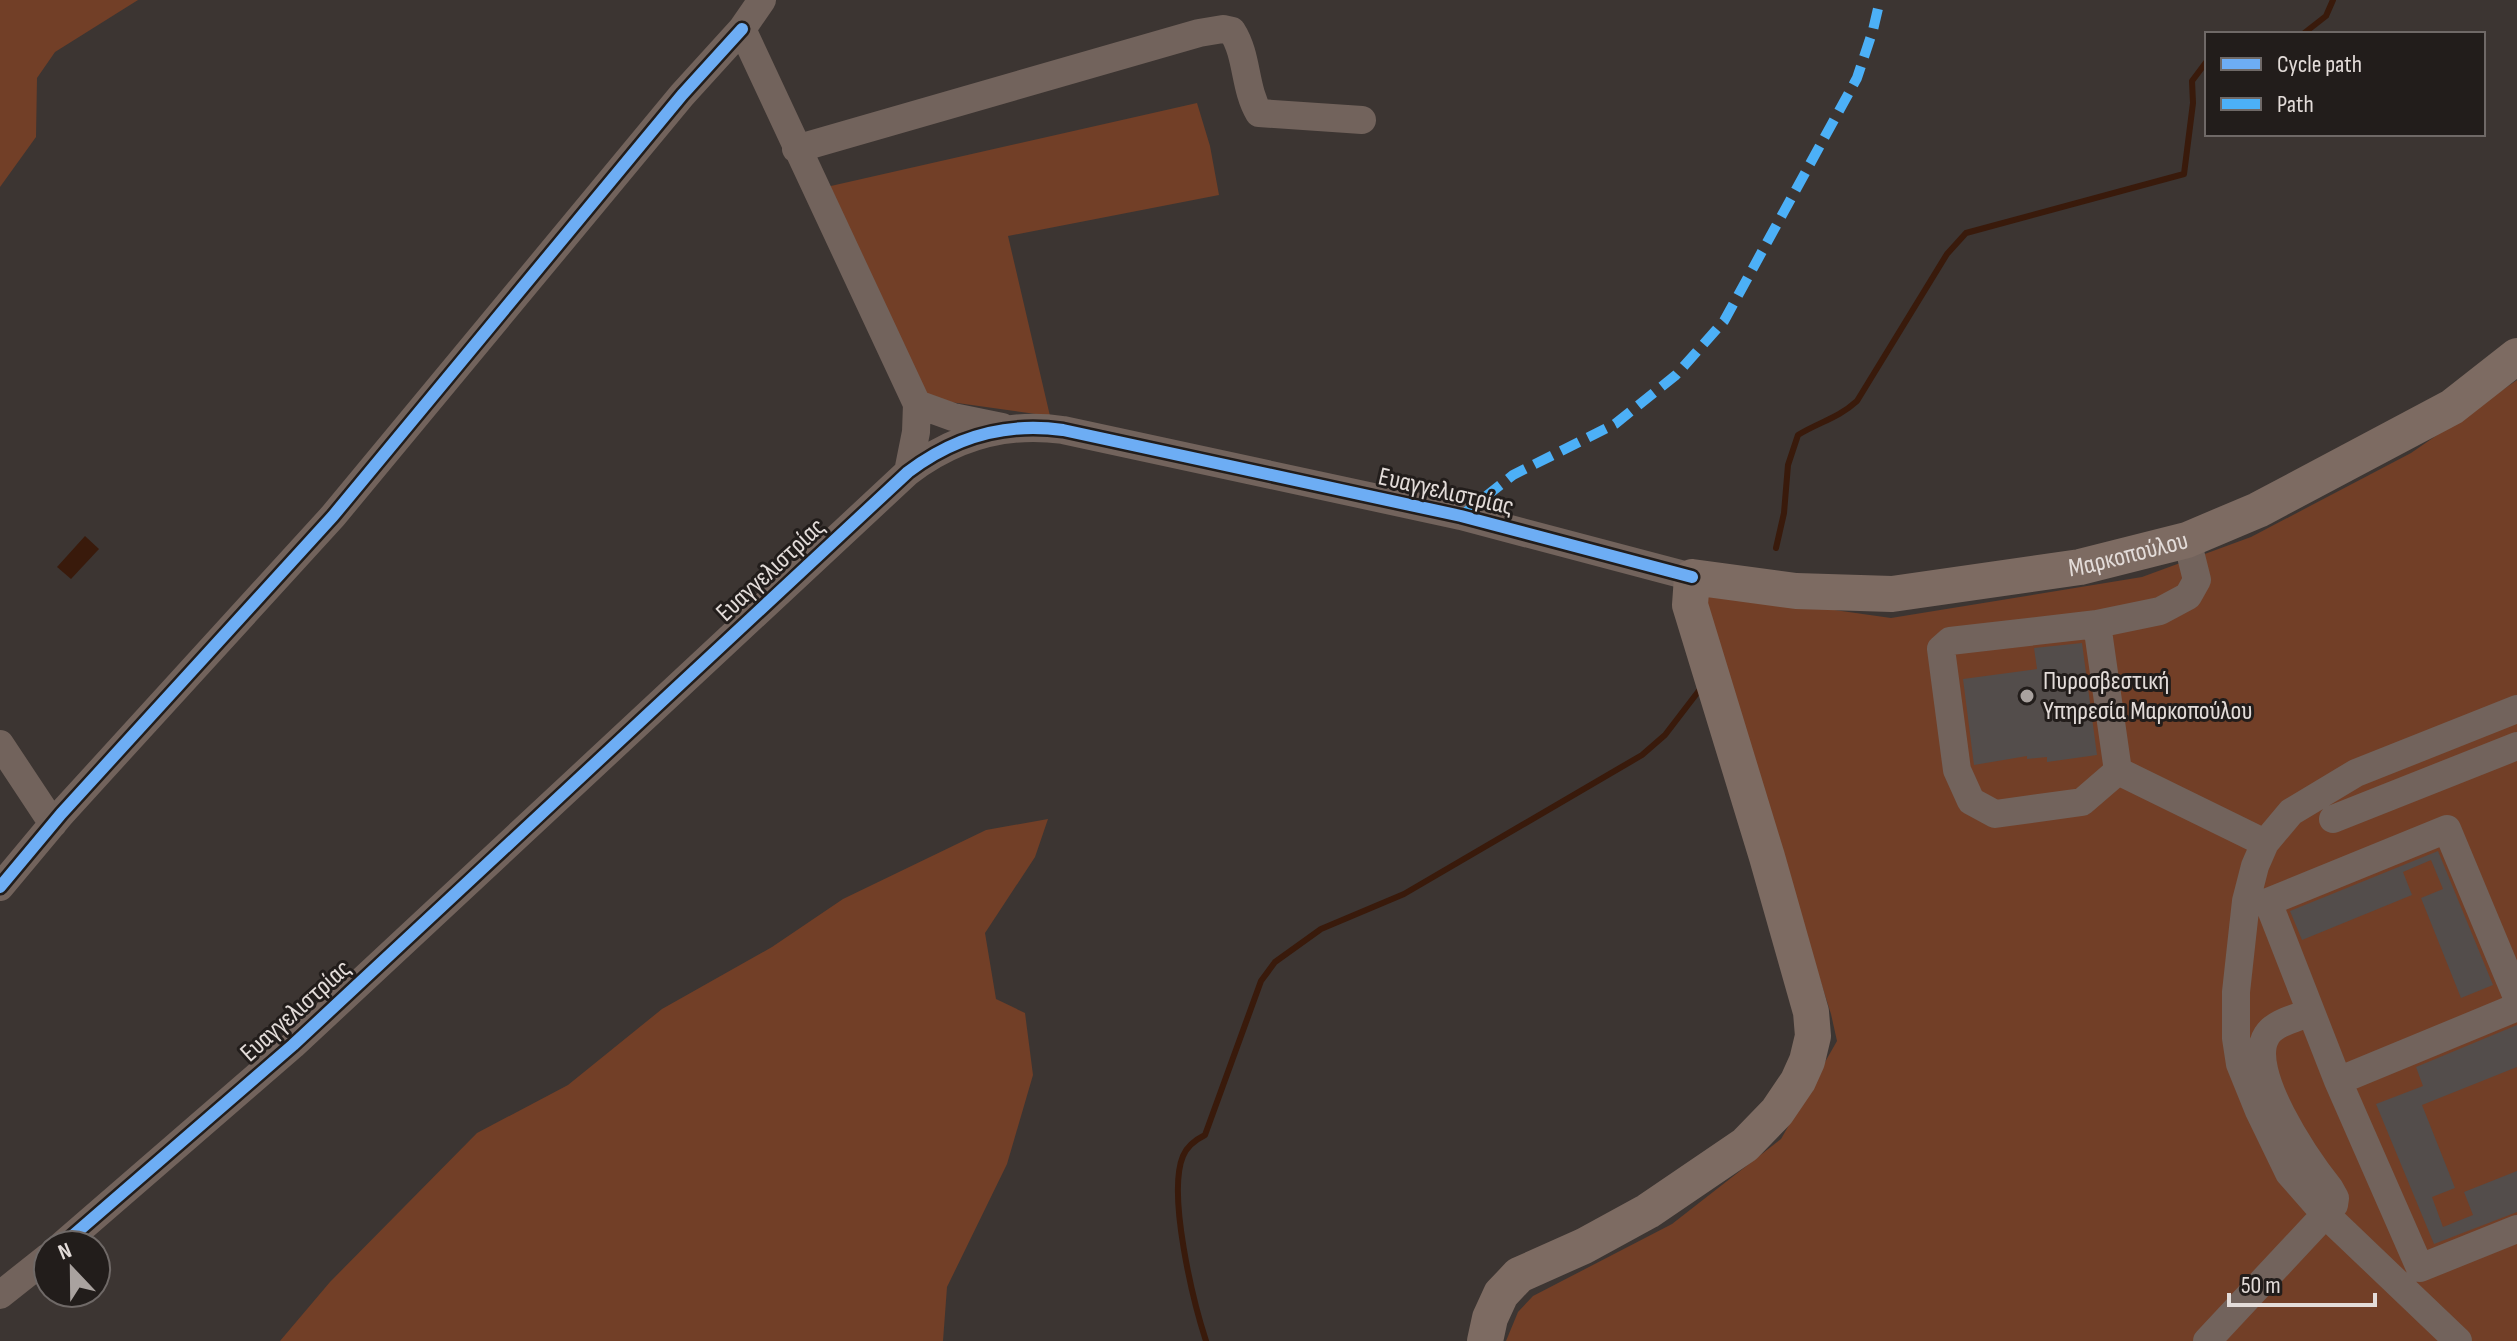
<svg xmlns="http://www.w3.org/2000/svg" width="2517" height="1341" font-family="'Sofia Sans Condensed',sans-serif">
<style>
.green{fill:#723f27}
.water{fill:#391a0b}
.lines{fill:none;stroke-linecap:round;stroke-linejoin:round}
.stream{stroke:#391a0b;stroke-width:6}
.building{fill:#534d4b}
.minor{stroke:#72635c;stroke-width:28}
.major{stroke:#7d6b62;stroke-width:36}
.quiet{stroke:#4cb0f7;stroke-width:10;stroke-dasharray:20 10;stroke-linecap:butt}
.cycleway-casing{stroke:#221d1b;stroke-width:17}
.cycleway{stroke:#6dadf4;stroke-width:12}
.poi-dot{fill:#a9a29f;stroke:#221d1b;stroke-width:3}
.labels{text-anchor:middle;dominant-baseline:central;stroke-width:6;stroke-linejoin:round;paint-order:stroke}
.street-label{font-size:26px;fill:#e3dcd9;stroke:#221d1b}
.poi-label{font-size:26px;fill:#e3dcd9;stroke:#221d1b;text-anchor:start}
</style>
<rect width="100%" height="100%" fill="#3c3532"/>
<path class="green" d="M0 0H138L55 52 37 78 36 137 0 187Z
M1197 103 1210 146 1219 195 1008 236 1050 416 936 400 919 391 822 188Z
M2517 380V1341H1506L1518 1312 1533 1296 1672 1224 1781 1139 1837 1041 1831 1014 1711 638 1699 591 1891 618 2142 577 2251 537 2411 453Z
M1048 819 1035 857 985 933 996 999 1025 1013 1033 1075 1007 1164 947 1287 943 1341H280L330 1282 477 1133 568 1085 662 1009 772 947 843 899 986 830Z"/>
<path class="water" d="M85 536 99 549 71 579 57 567Z"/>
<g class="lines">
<path class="stream" d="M2303 34 2326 16 2333 0
M1776 548 1784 513 1788 465 1798 435C1821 421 1837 419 1857 401L1947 254 1966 233 2184 174 2193 103 2192 81 2207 61
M1206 1341C1193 1301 1167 1194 1183 1156 1187 1146 1195 1140 1205 1135L1261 981 1275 962 1321 929 1404 894 1642 755 1665 735 1701 688"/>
</g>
<path class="building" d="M2082 643 2097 755 2047 762V757L2027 759V756L1974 765 1963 679 2037 669 2034 648Z
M2438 851 2493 985 2461 998 2421 898 2443 889 2431 860 2403 872 2412 895 2302 940 2290 911Z
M2517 1025V1067L2422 1105 2455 1188 2432 1197 2443 1227 2473 1215 2464 1192 2517 1171V1212L2434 1244 2376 1104 2423 1086 2416 1067Z"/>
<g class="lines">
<path class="minor" d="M762 0 742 29 917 404
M796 149 1199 33 1223 29 1232 31C1248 56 1244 88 1259 113L1362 120
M908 472 916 432 917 404 953 417 1002 427
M2097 624 2160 611 2188 596 2197 580 2187 540
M0 744 53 824
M2118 771 2097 624 1950 641 1941 649 1957 770 1971 801 1995 814 2082 802 2118 771 2265 843
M2333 819 2517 746
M0 887 61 814 333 516 682 95 742 29
M2517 1007 2338 1081 2420 1268 2517 1229
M2338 1081 2268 902 2447 829 2517 997
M62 1245 293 1045 908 472C954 437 1006 422 1063 430L1461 516 1692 577
M0 1295 48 1257
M2207 1341 2334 1205 2335 1198 2330 1189C2308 1161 2244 1070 2267 1035 2275 1022 2297 1018 2311 1012
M2458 1341 2325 1214 2289 1173 2259 1111 2240 1064 2236 1038V992L2246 901 2255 866 2265 843 2291 812 2356 773 2517 709"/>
<path class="major" id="s1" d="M1485 1341 1490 1318 1501 1294 1519 1275 1584 1246 1648 1211 1745 1145 1777 1112 1798 1081 1807 1061 1813 1036 1811 1012 1767 857 1690 605 1692 577 1796 591 1892 594 2080 567 2187 540 2258 510 2452 407 2517 356"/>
<path class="quiet" d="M1461 516 1513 475 1615 424 1676 375 1724 321 1857 78 1873 30 1880 0"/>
<g class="cycleway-casing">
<path id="cycleway" d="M0 887 61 814 333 516 682 95 742 29
M62 1245 293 1045 908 472C954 437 1006 422 1063 430L1461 516 1692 577"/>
</g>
<use href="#cycleway" class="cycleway"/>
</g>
<circle class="poi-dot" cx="2027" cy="696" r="8"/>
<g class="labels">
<g class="street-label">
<text transform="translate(1446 492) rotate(13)">Ευαγγελιστρίας</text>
<text stroke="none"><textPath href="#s1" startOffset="1386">Μαρκοπούλου</textPath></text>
<text transform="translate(771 570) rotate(-43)">Ευαγγελιστρίας</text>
<text transform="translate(296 1011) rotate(-42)">Ευαγγελιστρίας</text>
</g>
<g class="poi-label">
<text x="2043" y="681">Πυροσβεστική<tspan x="2043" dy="30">Υπηρεσία Μαρκοπούλου</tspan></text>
</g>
</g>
<rect x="2205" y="32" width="280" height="104" fill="#221d1b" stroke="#6f6967" stroke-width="2"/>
<rect x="2221" y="58" width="40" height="12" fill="#6dadf4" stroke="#6f6967" stroke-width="2"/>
<text x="2277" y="72" font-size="24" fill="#e3dcd9">Cycle path</text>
<rect x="2221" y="98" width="40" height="12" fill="#4cb0f7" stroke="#6f6967" stroke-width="2"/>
<text x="2277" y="112" font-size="24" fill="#e3dcd9">Path</text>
<g transform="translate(72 1269) rotate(338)"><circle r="38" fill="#221d1b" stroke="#6f6967" stroke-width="2"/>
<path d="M0-6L14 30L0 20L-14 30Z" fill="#a9a29f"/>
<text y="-12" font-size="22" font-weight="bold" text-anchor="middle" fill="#e3dcd9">N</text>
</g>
<path d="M2229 1293v12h146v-12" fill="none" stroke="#e3dcd9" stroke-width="4"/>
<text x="2241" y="1293" font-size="24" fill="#e3dcd9" stroke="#221d1b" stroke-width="6" paint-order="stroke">50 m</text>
</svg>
